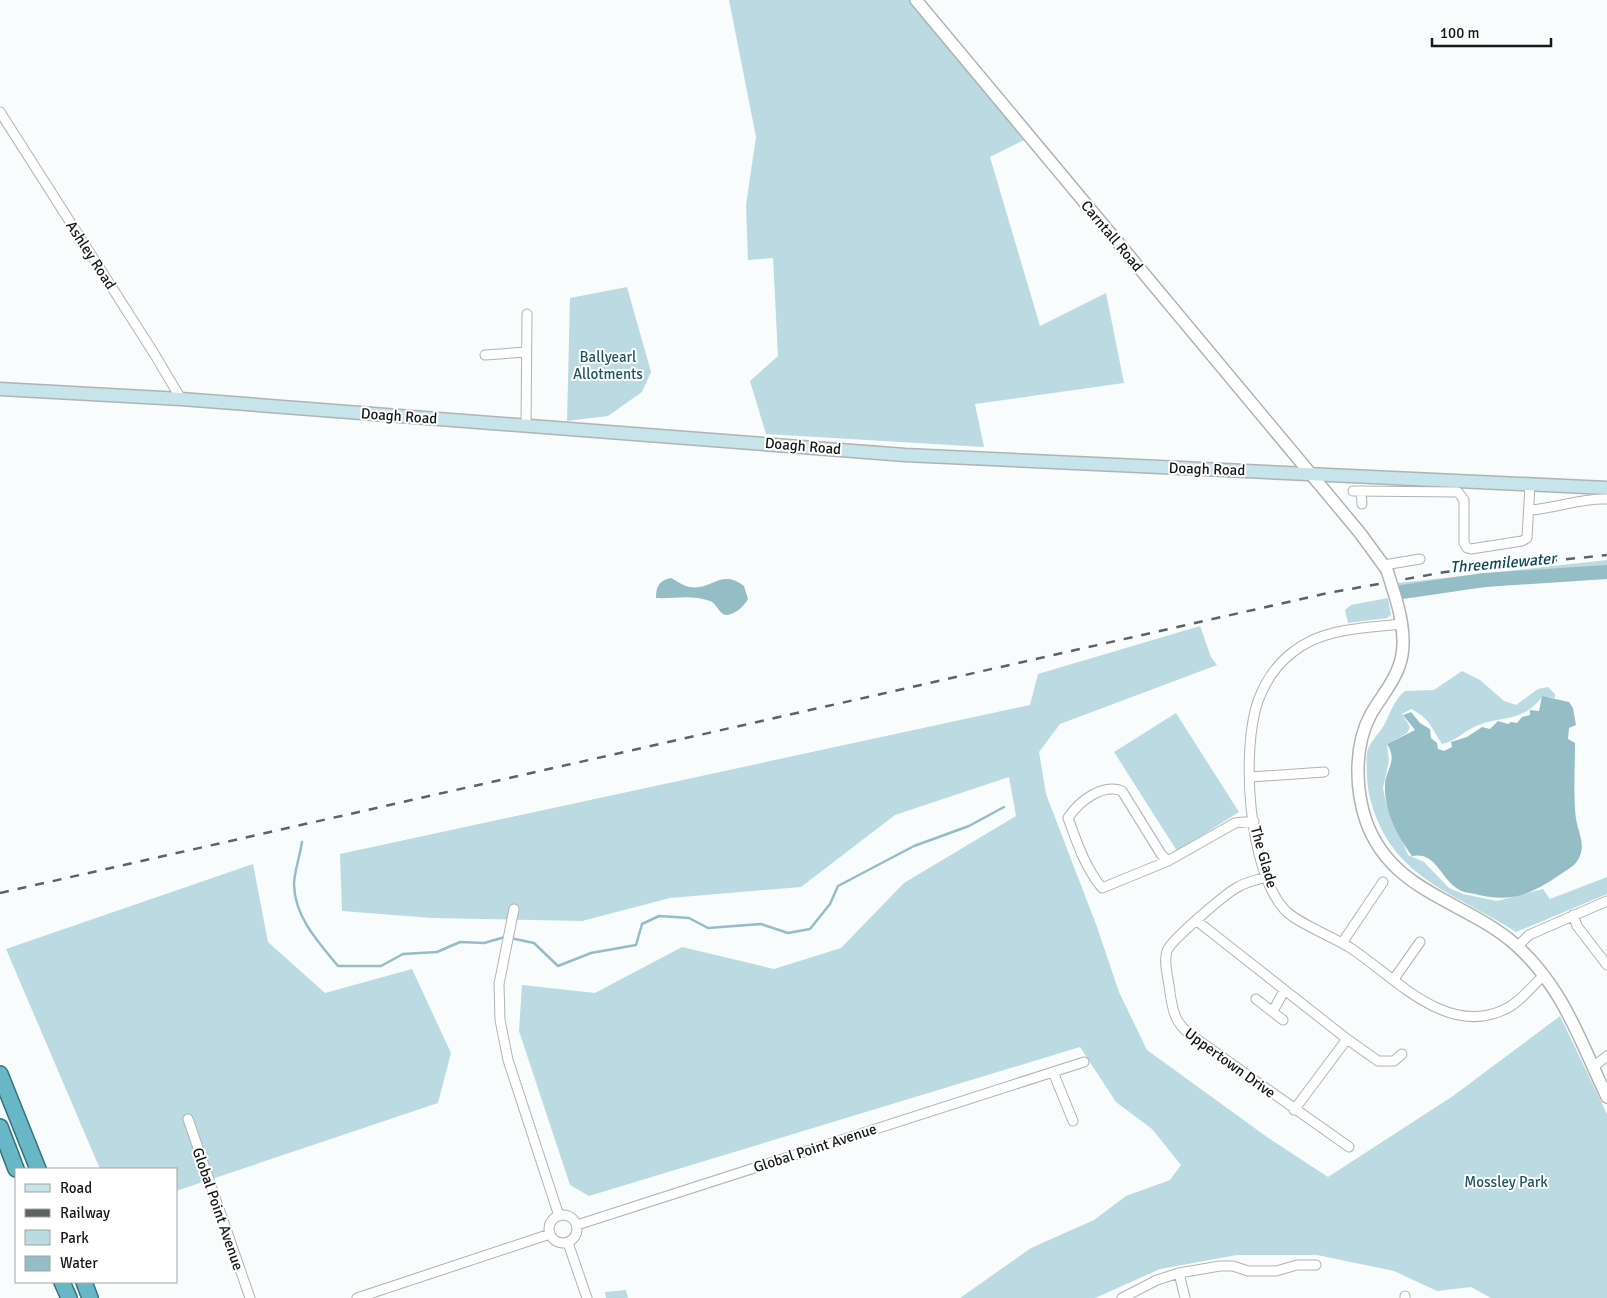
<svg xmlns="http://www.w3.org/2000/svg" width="1607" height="1298" font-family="Signika,sans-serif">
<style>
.green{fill:#bbdae1}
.water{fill:#94bdc6}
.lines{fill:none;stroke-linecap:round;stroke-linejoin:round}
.stream{stroke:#94bdc6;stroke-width:2.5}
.river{stroke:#94bdc6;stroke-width:14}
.minor-casing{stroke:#b0b3b4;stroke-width:11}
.tertiary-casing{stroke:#b0b3b4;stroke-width:14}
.secondary-casing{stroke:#b0b3b4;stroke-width:15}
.trunk-casing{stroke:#347380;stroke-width:18}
.minor{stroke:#fff;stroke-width:9}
.tertiary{stroke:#fff;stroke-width:11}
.secondary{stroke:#c7e4ea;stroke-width:12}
.trunk{stroke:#68b6c6;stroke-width:15}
.rail{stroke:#5f6262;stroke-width:2.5;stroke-dasharray:9 9;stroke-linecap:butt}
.tertiary-bridge-casing{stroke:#b0b3b4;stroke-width:14;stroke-linecap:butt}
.tertiary-bridge{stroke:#fff;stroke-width:11}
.labels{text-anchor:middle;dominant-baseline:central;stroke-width:4;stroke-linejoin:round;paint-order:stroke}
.street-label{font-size:15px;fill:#171919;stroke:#fff}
.park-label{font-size:15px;fill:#1e5662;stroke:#fff}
.water-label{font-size:16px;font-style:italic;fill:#0d4954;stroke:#fff}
</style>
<rect width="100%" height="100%" fill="#f8fcfd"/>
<path class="green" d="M729 0H909L1026 139 990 157 1040 326 1106 293 1124 383 975 404 984 447 766 434 750 381 778 356 773 258 748 260 746 205 756 137Z
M627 287 651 372 642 392 608 416 567 421 570 298Z
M1607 560V574L1402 596 1398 583Z
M1388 598 1391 615 1387 618 1348 623 1345 610 1351 605Z
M1200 626 1211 657 1217 665 1060 724 1039 752 1046 794 1097 927 1119 992 1147 1050 1267 1137 1328 1177 1453 1096 1560 1016 1607 1114V1298H1491L1471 1287 1437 1291 1394 1271 1317 1255H1237L1160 1269 1095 1298H960L1031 1248 1094 1220 1126 1196 1170 1180 1181 1165 1152 1129 1116 1102 1080 1047 589 1196 570 1185 519 1031 522 985 595 993 682 947 774 969 841 948 904 883 1016 816 1009 777 895 815 801 887 670 898 582 921 432 918 342 911 340 854 1030 705 1038 674Z
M1462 671 1480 680 1504 701 1516 705 1538 689 1548 687 1555 694V698L1542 697C1522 723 1503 715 1476 726 1464 731 1455 742 1442 744 1431 728 1430 718 1411 709L1402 714 1410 727 1407 733 1387 744 1389 761 1383 788 1386 803 1408 855 1424 862 1449 888 1463 894 1497 901 1543 889 1550 899 1607 877V894L1516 932C1454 892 1390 878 1370 798 1367 788 1365 758 1368 749 1371 742 1377 735 1381 730 1390 717 1392 701 1405 691L1434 690Z
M1176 713 1239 812 1177 851 1114 752Z
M253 864 268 942 325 993 412 969 451 1053 438 1103 176 1191V1169H100L6 949Z
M626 1290 628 1298H606L605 1292Z"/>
<path class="water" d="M671 578C677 581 683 586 690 587 711 591 721 568 744 586L748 599C744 606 736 614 727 615 719 615 717 603 710 601 691 594 674 599 656 598 656 587 659 580 671 578Z
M1542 696 1569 702 1573 708 1576 725 1569 728 1568 739 1575 743C1575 768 1573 795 1576 819 1578 831 1584 841 1581 853 1578 864 1570 868 1561 874 1533 893 1513 903 1479 895 1473 893 1463 893 1458 889 1440 878 1436 851 1412 856 1397 835 1384 811 1385 784 1386 769 1398 761 1387 744L1415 730 1403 715 1411 712 1420 723 1430 729 1431 738 1437 743 1438 749 1444 751 1452 747 1451 742 1467 737 1482 727 1490 729 1498 721 1508 724 1511 722 1517 723 1522 717 1530 715V710L1539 711Z"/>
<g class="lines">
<path class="stream" d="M302 842C300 856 294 872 294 885 295 918 319 943 338 966H381L403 954 437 952 460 942 484 943 505 937
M510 938 534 943 558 966 591 953 636 945 642 924 659 916 689 918 708 928 761 924 788 933 810 929 830 904 838 886 914 846 969 826 1004 807"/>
<path class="river" d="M1402 592 1484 580 1607 572"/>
<g class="minor-casing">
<path id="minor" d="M0 112 155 355 181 399
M485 355 526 352
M526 426 527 314
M1353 491 1458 492 1464 500V543L1467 548 1471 549 1522 541 1527 538 1530 485
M1361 491 1362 504
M1530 510C1557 508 1580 498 1607 499
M1384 565 1420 559
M1401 624C1365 628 1322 628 1293 652 1277 664 1265 682 1258 701 1241 750 1248 868 1284 909 1296 923 1334 937 1352 949 1394 977 1445 1035 1501 1011 1518 1005 1531 987 1544 975
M1250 777 1324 772
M1168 861 1161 854 1122 791C1103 783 1079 801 1068 818 1077 843 1085 867 1102 888L1168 861 1235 823 1254 821
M1266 877C1257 880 1246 882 1238 887 1226 893 1170 941 1167 951 1163 963 1169 980 1170 993 1173 1012 1175 1023 1191 1035L1349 1147
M514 909 499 984 500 1020 508 1060 559 1216
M1573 915 1577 926 1607 965
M1197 921 1347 1039 1378 1061H1394L1402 1054
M1342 943 1383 882
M1517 947 1529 935 1607 901
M1394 979 1420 942
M1256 999 1283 1020
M1273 1011 1284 991
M1593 1067 1607 1056
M1053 1072 1073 1121
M1294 1110 1347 1039
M188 1119 250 1298
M549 1229a14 14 0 1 1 28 0a14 14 0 1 1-28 0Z
M577 1225 1084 1062
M568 1243 587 1298
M1179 1273 1185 1298
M1405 1296V1298
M357 1298 550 1234
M1122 1298 1157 1280 1179 1273 1220 1266H1233L1248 1271H1276L1297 1265H1316"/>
</g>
<g class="tertiary-casing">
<path id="tertiary" d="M916 0 1360 533 1387 570
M1396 599C1401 616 1405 637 1402 655 1398 678 1382 695 1371 714 1354 745 1355 788 1366 821 1392 894 1466 900 1517 946 1564 989 1580 1041 1607 1097"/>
</g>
<g class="secondary-casing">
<path id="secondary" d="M0 389 181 399 905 455 1607 488"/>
</g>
<g class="trunk-casing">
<path id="trunk" d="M0 1074 38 1169
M0 1127 16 1169
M62 1282 69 1298
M84 1282 90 1298"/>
</g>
<use href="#minor" class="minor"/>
<use href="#tertiary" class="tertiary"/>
<use href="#secondary" class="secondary"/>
<use href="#trunk" class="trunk"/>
<path class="rail" d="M0 893 1328 593 1445 572 1607 555"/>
<g class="tertiary-bridge-casing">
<path id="tertiary-bridge" d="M1387 570 1396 599"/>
</g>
<use href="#tertiary-bridge" class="tertiary-bridge"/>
</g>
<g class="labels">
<g class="street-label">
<text transform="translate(1112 236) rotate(50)">Carntall Road</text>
<text transform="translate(91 255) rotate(57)">Ashley Road</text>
<text transform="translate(399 416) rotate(4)">Doagh Road</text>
<text transform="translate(803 446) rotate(5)">Doagh Road</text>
<text transform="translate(1207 469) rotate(2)">Doagh Road</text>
<text transform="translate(1264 857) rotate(74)">The Glade</text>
<text transform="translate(1230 1063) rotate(36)">Uppertown Drive</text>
<text transform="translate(815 1148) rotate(-18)">Global Point Avenue</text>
<text transform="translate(218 1209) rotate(71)">Global Point Avenue</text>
</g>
<g class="park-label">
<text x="608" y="357">Ballyearl<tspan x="608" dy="17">Allotments</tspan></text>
<text x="1506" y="1182">Mossley Park</text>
</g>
<g class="water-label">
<text transform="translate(1503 563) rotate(-5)">Threemilewater</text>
</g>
</g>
<rect x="15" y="1168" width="162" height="115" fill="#ffffff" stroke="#a2a3a3"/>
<rect x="25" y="1184" width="25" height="8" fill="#c7e4ea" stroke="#a2a3a3"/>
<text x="60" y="1193" font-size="15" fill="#171919">Road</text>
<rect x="25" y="1209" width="25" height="8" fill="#5f6262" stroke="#a2a3a3"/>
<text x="60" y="1218" font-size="15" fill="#171919">Railway</text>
<rect x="25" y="1230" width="25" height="15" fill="#bbdae1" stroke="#a2a3a3"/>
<text x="60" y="1243" font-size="15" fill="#171919">Park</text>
<rect x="25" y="1256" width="25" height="15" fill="#94bdc6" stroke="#a2a3a3"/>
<text x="60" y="1268" font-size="15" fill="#171919">Water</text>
<path d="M1432 38v8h119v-8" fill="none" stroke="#171919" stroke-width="2.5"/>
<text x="1440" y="38" font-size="15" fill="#171919" stroke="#ffffff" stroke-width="4" paint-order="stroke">100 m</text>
</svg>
